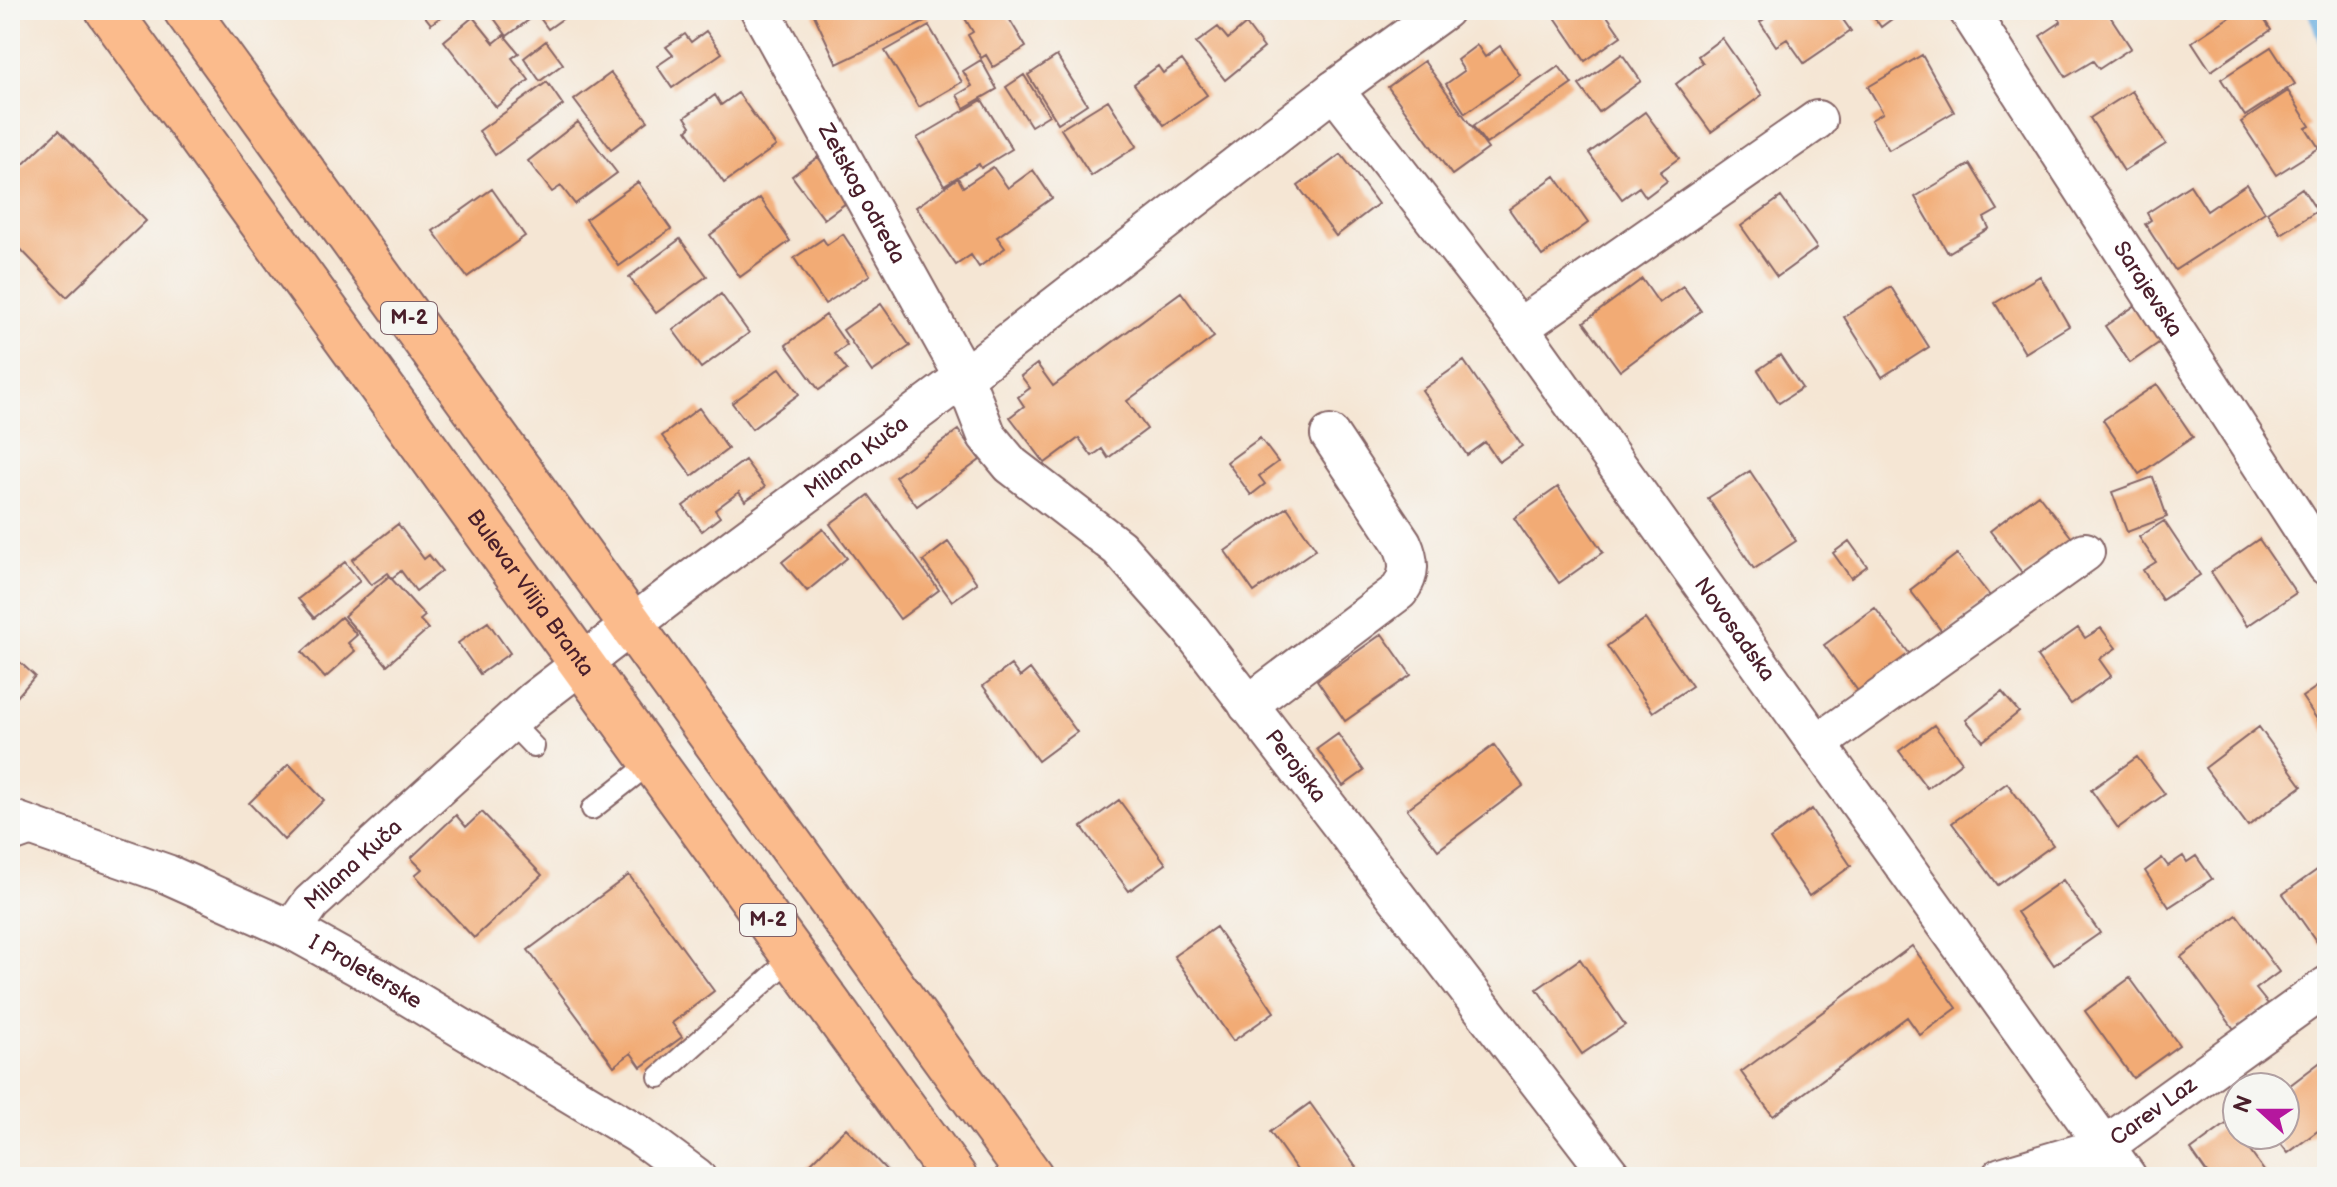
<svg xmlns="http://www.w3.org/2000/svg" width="2337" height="1187" font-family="'Balsamiq Sans',sans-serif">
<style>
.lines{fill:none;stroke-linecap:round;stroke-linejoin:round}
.stream{stroke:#6aafe0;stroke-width:11}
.building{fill:#f2ab75}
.service-casing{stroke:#866566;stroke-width:24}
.minor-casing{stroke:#866566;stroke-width:42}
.primary-casing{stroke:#866566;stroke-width:48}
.service{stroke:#fff;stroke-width:20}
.minor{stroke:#fff;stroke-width:38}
.primary{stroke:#fbbb8c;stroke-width:44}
.labels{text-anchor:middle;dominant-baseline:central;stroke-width:6;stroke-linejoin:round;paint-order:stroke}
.shield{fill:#f6f6f2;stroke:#7e6067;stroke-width:2}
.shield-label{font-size:20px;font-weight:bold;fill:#4a1f2b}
.street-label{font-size:22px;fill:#4a1f2b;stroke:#f6f6f2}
</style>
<rect width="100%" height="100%" fill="#f6f6f2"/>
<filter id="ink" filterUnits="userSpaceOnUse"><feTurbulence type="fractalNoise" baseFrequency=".0125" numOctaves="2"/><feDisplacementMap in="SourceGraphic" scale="16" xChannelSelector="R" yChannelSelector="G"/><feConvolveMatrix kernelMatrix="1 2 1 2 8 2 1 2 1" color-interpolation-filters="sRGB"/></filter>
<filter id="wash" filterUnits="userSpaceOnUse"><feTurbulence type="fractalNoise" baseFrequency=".006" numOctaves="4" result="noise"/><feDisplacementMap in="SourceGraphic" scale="32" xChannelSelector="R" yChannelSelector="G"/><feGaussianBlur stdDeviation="1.8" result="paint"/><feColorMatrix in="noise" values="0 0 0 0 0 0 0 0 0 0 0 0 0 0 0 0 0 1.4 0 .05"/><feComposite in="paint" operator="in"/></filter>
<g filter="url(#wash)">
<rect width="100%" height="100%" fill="#f5e6d4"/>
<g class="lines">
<path class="stream" d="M2313 10 2327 50"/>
</g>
<g id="blocks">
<path class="building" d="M420 10H450L431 24Z
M488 10H575L548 29 537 14 507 36Z
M825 10H924L929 20 837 64 814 15Z
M960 10H1004L1026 47 993 67 986 55 981 58 968 35 973 32Z
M1550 10H1603L1621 36 1585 61Z
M1777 10H1836L1851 31 1804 63 1787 39 1776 46 1760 22Z
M1869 10H1904L1881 27Z
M2054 10H2106L2131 48 2099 69 2093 61 2066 77 2040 36 2061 22Z
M2232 10H2258L2271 30 2211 71 2192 42 2234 14Z
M473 17 494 43 504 35 519 53 512 58 529 80 496 107 444 41Z
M1246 24 1264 48 1225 80 1196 43 1218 27 1228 39Z
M929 26 962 82 919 107 885 51Z
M706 31 722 53 672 88 657 66 673 55 666 47 685 34 691 42Z
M1722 38 1762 95 1711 132 1676 84 1703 63 1698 56Z
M546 41 563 64 540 81 524 58Z
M1477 45 1485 57 1500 46 1520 75 1465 113 1446 84 1464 71 1457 60Z
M2271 47 2295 84 2245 116 2221 79Z
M1622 54 1641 81 1599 112 1579 85Z
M1922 55 1954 112 1889 150 1871 120 1883 113 1868 87Z
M1057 56 1087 104 1058 123 1028 75Z
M981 60 997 89 964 108 957 95 972 86 963 71Z
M1182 60 1207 95 1164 125 1134 84 1158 66 1163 73Z
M1424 61 1488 149 1452 175 1388 87Z
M1559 66 1572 84 1486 144 1473 126Z
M611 73 648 121 611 149 574 100Z
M1024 75 1049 115 1031 126 1006 87Z
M547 82 563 105 495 155 479 131Z
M2132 91 2166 144 2124 171 2090 118Z
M2288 91 2310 126 2306 128 2319 148 2276 175 2241 122Z
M738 93 776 146 724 183 687 130 691 126 685 117 715 95 721 105Z
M982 100 1012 149 981 168 979 164 944 185 917 138Z
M1108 100 1137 146 1091 176 1061 129Z
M1645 112 1679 158 1660 172 1667 181 1646 197 1639 187 1622 199 1589 153Z
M578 122 617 173 575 204 561 186 552 192 528 161Z
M59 130 146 221 67 297 10 238V177Z
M1341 154 1378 204 1336 236 1298 186Z
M818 157 850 200 824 219 792 176Z
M1970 164 1998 210 1984 218 1989 228 1948 253 1915 197Z
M993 167 1008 188 1033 170 1052 198 997 237 1005 248 979 267 971 255 956 265 916 207 958 178 963 187Z
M1555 176 1588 223 1542 256 1509 209Z
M638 182 671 229 619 266 586 219Z
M2247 184 2265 212 2175 270 2145 224 2151 220 2147 213 2190 185 2207 211Z
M2302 188 2317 211 2281 234 2267 212Z
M492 189 525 236 467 277 433 231Z
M1781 197 1817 248 1777 277 1741 226Z
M760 198 790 241 740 277 710 235Z
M843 234 870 275 825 304 794 258 823 239 827 245Z
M680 239 707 276 656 313 629 277Z
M2040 276 2069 326 2025 353 1995 303Z
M1642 279 1659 303 1683 286 1701 311 1620 371 1584 322Z
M1891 287 1929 347 1882 377 1844 317Z
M1181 292 1214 337 1127 401 1147 429 1108 458 1102 449 1092 456 1079 438 1045 463 1010 417 1024 406 1018 397 1030 388 1021 376 1037 364 1053 386Z
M721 294 749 333 701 368 673 330Z
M2139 303 2163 340 2130 363 2105 326Z
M881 304 910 346 872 372 843 330Z
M826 315 847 345 835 354 847 370 819 390 786 345Z
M1780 355 1802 388 1779 403 1758 370Z
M1464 361 1522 446 1499 462 1485 442 1467 455 1422 390Z
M780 368 799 394 752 429 732 403Z
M2157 384 2193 437 2139 474 2103 420Z
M699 408 728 449 692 476 662 436Z
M958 430 980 460 917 506 895 477Z
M1260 438 1278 462 1259 476 1265 484 1251 495 1227 462Z
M745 460 765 487 745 501 739 492 715 510 720 517 702 531 683 506Z
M1750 471 1796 541 1754 569 1708 498Z
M2153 477 2167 517 2127 532 2112 492Z
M1558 487 1603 552 1559 583 1514 518Z
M2038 494 2072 538 2024 575 1990 531Z
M869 495 939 590 900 619 830 524Z
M1287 507 1316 549 1254 592 1225 551Z
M2164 521 2200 575 2162 600 2143 570 2156 562 2139 537Z
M398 524 424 559 429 555 442 571 416 591 401 571 392 578 388 573 371 585 352 560Z
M823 529 847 558 807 591 782 562Z
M2259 539 2296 593 2247 626 2211 572Z
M1849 541 1867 566 1851 578 1833 553Z
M948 542 977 583 952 601 923 561Z
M1957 554 1990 596 1943 633 1910 590Z
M345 562 360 581 314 618 298 599Z
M389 576 425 616 420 620 428 629 387 665 344 616Z
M1875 608 1912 657 1861 695 1824 645Z
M341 617 357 635 348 643 355 651 325 678 302 652Z
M1645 619 1692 686 1653 712 1607 646Z
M488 622 510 653 480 674 458 643Z
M2078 628 2085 638 2101 628 2116 648 2099 659 2111 676 2071 704 2037 657Z
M1382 634 1411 675 1345 721 1317 680Z
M10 653 35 676 10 705Z
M1011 665 1020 677 1030 669 1077 732 1038 761 983 686Z
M2327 680V734L2302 697Z
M2002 692 2019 712 1983 741 1966 720Z
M1934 725 1962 762 1927 788 1899 751Z
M2259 727 2302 786 2248 826 2205 768Z
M1338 734 1364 771 1343 786 1317 749Z
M1494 745 1523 786 1438 850 1407 809Z
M2137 757 2165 794 2118 828 2091 790Z
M289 764 324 800 284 840 249 803Z
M2007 783 2053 845 1998 885 1952 823Z
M1119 800 1166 864 1129 891 1082 827Z
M1812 809 1851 866 1809 896 1770 839Z
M482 812 542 875 474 938 415 875 422 869 411 858 456 815 466 827Z
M2183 856 2187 862 2196 856 2212 879 2169 907 2145 871 2162 858 2168 866Z
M2327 863V939L2319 945 2283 894Z
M629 875 714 991 672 1023 682 1037 641 1067 631 1053 614 1066 528 950Z
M2063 880 2100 933 2054 965 2017 912Z
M2237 915 2279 972 2256 989 2268 1004 2234 1029 2181 957Z
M1216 927 1274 1012 1233 1041 1174 956Z
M1912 946 1957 1008 1920 1035 1907 1017 1773 1116 1741 1072Z
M1580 959 1625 1025 1582 1054 1537 989Z
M2130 978 2179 1045 2133 1078 2085 1011Z
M2327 1057V1124L2288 1153 2274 1135H2285V1089Z
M1310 1103 1363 1177H1302L1270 1132Z
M2229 1122 2267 1175 2264 1177H2210L2191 1150Z
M846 1128 893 1177H797Z"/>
</g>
</g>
<g filter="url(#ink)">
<use href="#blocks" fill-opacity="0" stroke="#866566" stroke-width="2"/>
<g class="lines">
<g class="service-casing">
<path id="service" d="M510 722 534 747
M592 809 653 761
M10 843 41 832
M659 1077 794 956"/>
</g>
<g class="minor-casing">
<g id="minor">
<path id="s1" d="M760 10 964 377 987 436 1011 465 1119 548 1189 627 1612 1177"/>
<path id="s2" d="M1968 10 2327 566"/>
<path id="s3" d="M1334 90 1519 328 2127 1177"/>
<path d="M1519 328 1817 120"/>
<path d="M1248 705 1399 591C1411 574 1410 561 1402 543L1330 435"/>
<path d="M1817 744 2085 552"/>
<path id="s4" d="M10 819 167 874 292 930 373 975 638 1134 696 1177"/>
<path id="s5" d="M292 930 311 903 533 701 688 582 964 377 1334 90 1444 10"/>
<path id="s6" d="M2001 1177 2105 1146 2327 986"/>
</g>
</g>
<g class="primary-casing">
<g id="primary">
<path id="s7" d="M108 10 954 1177"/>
<path d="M186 10 1031 1177"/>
</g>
</g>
<use href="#service" class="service"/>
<use href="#minor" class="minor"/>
<use href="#primary" class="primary"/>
</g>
</g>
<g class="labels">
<g class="shield">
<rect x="381" y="302" width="56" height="32" rx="6"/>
<rect x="740" y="904" width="56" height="32" rx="6"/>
</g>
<g class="shield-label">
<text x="409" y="318">M-2</text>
<text x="768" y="920">M-2</text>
</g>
<g class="street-label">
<text stroke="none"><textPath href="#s1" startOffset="210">Zetskog odreda</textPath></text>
<text stroke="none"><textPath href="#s2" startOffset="332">Sarajevska</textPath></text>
<text stroke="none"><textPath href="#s5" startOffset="738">Milana Kuča</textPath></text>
<text stroke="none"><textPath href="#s7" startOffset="720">Bulevar Vilija Branta</textPath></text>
<text stroke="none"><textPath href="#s3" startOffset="672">Novosadska</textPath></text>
<text stroke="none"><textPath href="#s1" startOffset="938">Perojska</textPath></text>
<text stroke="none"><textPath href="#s5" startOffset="90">Milana Kuča</textPath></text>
<text stroke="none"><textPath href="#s4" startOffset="388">I Proleterske</textPath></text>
<text stroke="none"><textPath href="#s6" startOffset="168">Carev Laz</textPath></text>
</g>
</g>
<rect width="2337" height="1187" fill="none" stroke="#f6f6f2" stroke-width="40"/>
<g transform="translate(2261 1111) rotate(291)"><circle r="38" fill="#f6f6f2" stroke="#b1a0a2" stroke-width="2"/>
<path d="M0-6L14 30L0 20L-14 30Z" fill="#b5179e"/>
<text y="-12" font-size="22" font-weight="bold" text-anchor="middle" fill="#4a1f2b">N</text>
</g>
</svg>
